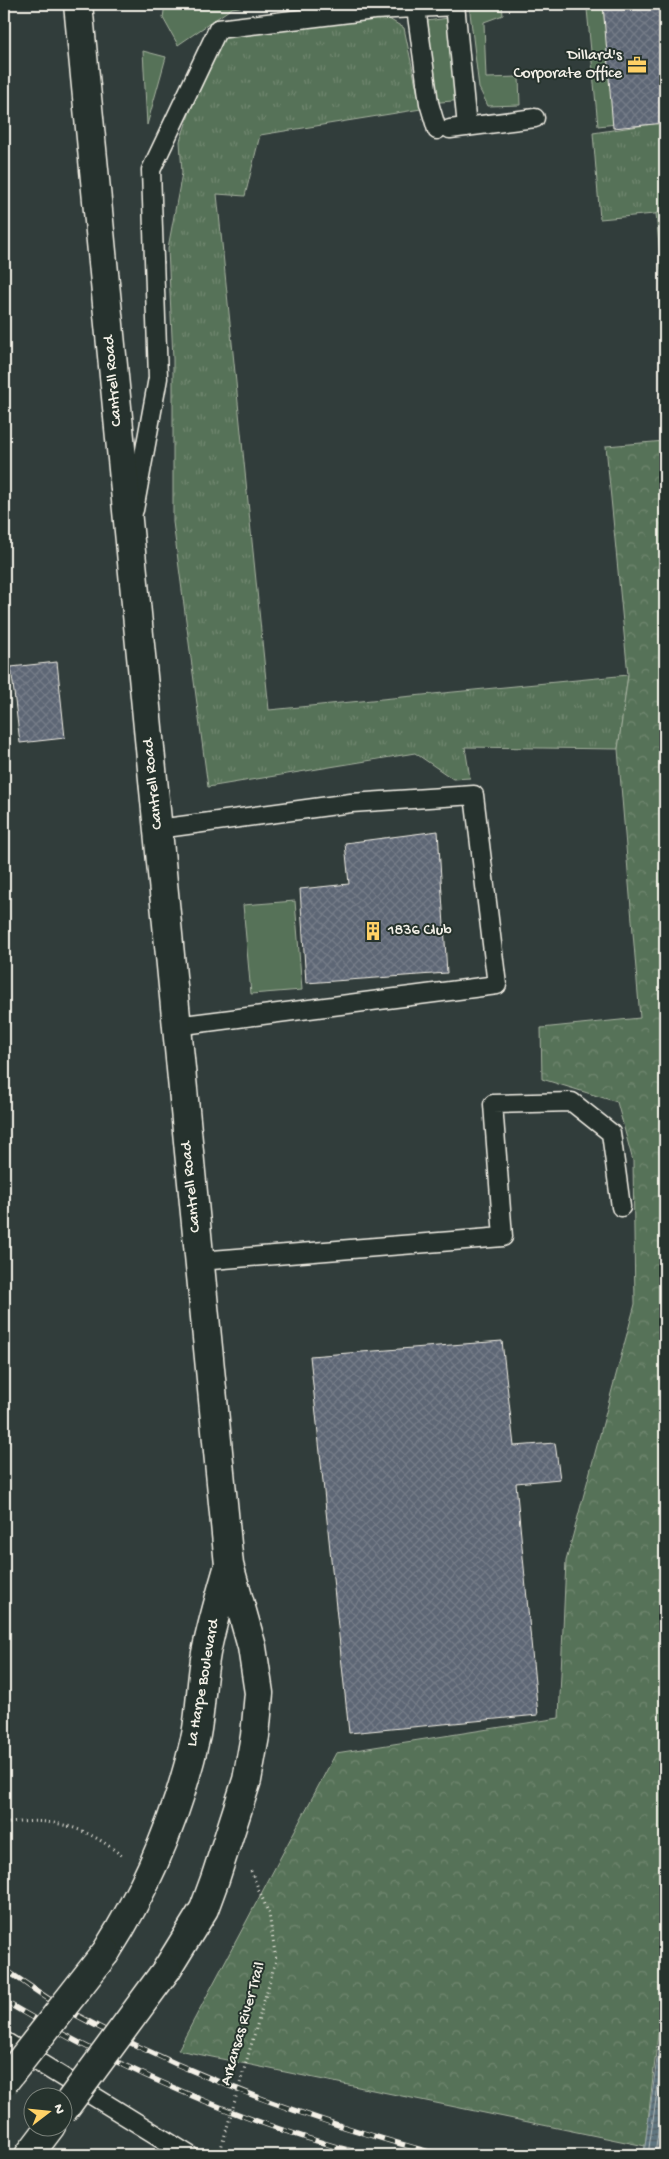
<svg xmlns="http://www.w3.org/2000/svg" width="669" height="2159" font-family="'Gochi Hand',sans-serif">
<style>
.grass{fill:url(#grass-tufts);stroke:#a6b2a0}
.forest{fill:url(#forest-crowns);stroke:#a6b2a0}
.garden{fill:#577258;stroke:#a6b2a0}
.water{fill:url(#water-rules);stroke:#9aa7a9}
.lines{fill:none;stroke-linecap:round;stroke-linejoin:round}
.shore{stroke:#b8bfbe;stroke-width:1}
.building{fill:url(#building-cross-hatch);stroke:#f4f1e8}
.service-casing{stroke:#f4f1e8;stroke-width:21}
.primary-casing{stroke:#f4f1e8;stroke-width:31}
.path{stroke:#f4f1e8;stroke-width:3;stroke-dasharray:1 4;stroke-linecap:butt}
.service{stroke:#26332d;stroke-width:18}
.primary{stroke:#26332d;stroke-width:28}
.rail-casing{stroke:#f4f1e8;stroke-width:5.5}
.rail{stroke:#26332d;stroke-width:4;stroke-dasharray:11;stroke-linecap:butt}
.primary-bridge-casing{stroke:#f4f1e8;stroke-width:31;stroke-linecap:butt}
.path-bridge{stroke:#f4f1e8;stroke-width:3;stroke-dasharray:1 4;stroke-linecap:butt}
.primary-bridge{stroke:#26332d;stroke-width:28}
.labels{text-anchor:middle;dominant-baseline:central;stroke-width:4;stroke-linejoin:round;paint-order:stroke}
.poi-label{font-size:16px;fill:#f4f1e8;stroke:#26332d;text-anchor:end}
.street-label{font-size:16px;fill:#f4f1e8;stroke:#26332d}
</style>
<defs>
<pattern id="grass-tufts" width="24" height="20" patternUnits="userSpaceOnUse" patternTransform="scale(1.25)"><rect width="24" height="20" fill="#577258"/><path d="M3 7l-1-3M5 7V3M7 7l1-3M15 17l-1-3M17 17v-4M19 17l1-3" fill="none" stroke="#708770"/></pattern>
<pattern id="forest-crowns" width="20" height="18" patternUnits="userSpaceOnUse" patternTransform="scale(1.25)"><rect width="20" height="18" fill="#577258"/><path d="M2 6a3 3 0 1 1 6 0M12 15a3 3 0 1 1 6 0" fill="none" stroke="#708770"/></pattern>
<pattern id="water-rules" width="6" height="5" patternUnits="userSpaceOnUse" patternTransform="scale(1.25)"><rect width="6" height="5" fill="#5e757f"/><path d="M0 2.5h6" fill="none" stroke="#545e62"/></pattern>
<pattern id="building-cross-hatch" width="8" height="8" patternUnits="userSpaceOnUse" patternTransform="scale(1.25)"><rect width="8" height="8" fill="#5d6674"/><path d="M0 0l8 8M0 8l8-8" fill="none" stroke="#757c88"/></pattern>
</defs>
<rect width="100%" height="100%" fill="#313d3b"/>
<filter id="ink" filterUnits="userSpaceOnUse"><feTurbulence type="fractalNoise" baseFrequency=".02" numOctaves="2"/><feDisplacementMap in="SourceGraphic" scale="10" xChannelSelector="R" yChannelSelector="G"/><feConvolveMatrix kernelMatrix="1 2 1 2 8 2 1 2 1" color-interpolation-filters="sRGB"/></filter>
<g filter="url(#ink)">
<path class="grass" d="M374 10 404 28 421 109 260 135 245 196 217 194 269 710 628 675 618 749 465 747 470 778 453 779 415 753 208 787 173 522V359L168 248 182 173 180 141 218 29Z
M665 122V213L600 219 593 133Z"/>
<path class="forest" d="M656 213H665V309Z
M665 441V1975L645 2146 178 2050 336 1753 559 1718 566 1561 635 1304 633 1161 617 1102 542 1079 541 1028 640 1018 618 749 628 675 606 446Z"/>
<path class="garden" d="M165 4H258L232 8 178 45 163 18Z
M469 4H502L503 15 484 22 486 78 519 77 520 105 488 106 479 88Z
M603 7 617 124 598 126 587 9Z
M456 17 464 100 429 103 419 22Z
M143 51 166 57 147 125Z
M295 901 302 990 251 994 243 905Z"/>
<path class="water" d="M665 2001V2155H643L645 2146Z"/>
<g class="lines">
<path class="shore" d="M648 2155 665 2037
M655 2155 665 2081"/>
</g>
<path class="building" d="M603 4H665V123L613 128Z
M57 662 65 738 20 743 11 667Z
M438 831 447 973 306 983 300 889 349 884 345 843Z
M502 1341 514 1446 555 1443 560 1479 516 1483 538 1715 349 1733 310 1356Z"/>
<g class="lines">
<g class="service-casing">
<path id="service" d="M455 4 467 127
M416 8 429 103 437 130
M450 129 535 118
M134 510 158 378 151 170 218 29 374 10 456 6
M158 829 351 803 474 795 497 985 176 1026
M199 1261 503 1237 493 1104 572 1102 611 1133 621 1207
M4 2041 189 2155"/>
</g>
<g class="primary-casing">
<path id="primary" d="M78 4 229 1565 252 1647 259 1693 255 1736 247 1780 215 1879 204 1909 167 1969
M106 1952C148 1886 179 1812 196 1735 201 1708 201 1680 206 1653 212 1623 221 1593 229 1565
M29 2155 51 2126"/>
</g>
<path class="path" d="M4 1824C50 1816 86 1826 122 1856
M251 1871 269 1914 276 1960 255 2032"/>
<use href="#service" class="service"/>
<use href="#primary" class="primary"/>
<g class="rail-casing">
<path id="rail" d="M4 1969C25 1982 45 1998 67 2010 185 2075 312 2121 441 2155
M4 2001C113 2066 244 2124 367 2155"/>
</g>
<use href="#rail" class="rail"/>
<g class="primary-bridge-casing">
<path id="primary-bridge" d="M4 2082 106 1952
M62 2112 167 1969"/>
</g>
<path class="path-bridge" d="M219 2155 255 2032"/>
<use href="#primary-bridge" class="primary-bridge"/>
</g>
</g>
<defs>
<g id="office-bare" transform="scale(1.5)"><path d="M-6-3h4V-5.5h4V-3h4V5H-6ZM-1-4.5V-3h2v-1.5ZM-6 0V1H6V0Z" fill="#ffd166" stroke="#26332d" stroke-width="2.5" paint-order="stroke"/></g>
<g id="building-bare" transform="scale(1.5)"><path d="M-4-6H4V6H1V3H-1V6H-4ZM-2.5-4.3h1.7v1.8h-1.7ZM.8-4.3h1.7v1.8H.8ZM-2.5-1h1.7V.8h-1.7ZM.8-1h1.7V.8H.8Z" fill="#ffd166" stroke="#26332d" stroke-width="2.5" paint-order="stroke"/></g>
</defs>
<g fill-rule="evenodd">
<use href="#office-bare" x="637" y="65"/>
<use href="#building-bare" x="373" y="931"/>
</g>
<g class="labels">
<g class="poi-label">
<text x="622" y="56">Dillard's<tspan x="622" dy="18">Corporate Office</tspan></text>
<text x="388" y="931" text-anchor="start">1836 Club</text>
</g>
<g class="street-label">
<text transform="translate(114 381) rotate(-95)">Cantrell Road</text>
<text transform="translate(154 784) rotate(-96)">Cantrell Road</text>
<text transform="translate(192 1187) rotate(-96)">Cantrell Road</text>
<text transform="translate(204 1683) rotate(-80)">La Harpe Boulevard</text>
<text transform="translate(244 2024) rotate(-74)">Arkansas River Trail</text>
</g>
</g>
<rect width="669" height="2159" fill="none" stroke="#26332d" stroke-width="20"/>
<rect x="10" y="10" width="649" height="2139" fill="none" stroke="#f4f1e8" stroke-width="2" filter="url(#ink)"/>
<g transform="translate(48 2112) rotate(74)"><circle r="24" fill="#26332d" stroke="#787f78"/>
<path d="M0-4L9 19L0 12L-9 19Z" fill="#ffd166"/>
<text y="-8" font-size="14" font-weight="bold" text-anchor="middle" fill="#f4f1e8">N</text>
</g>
</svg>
